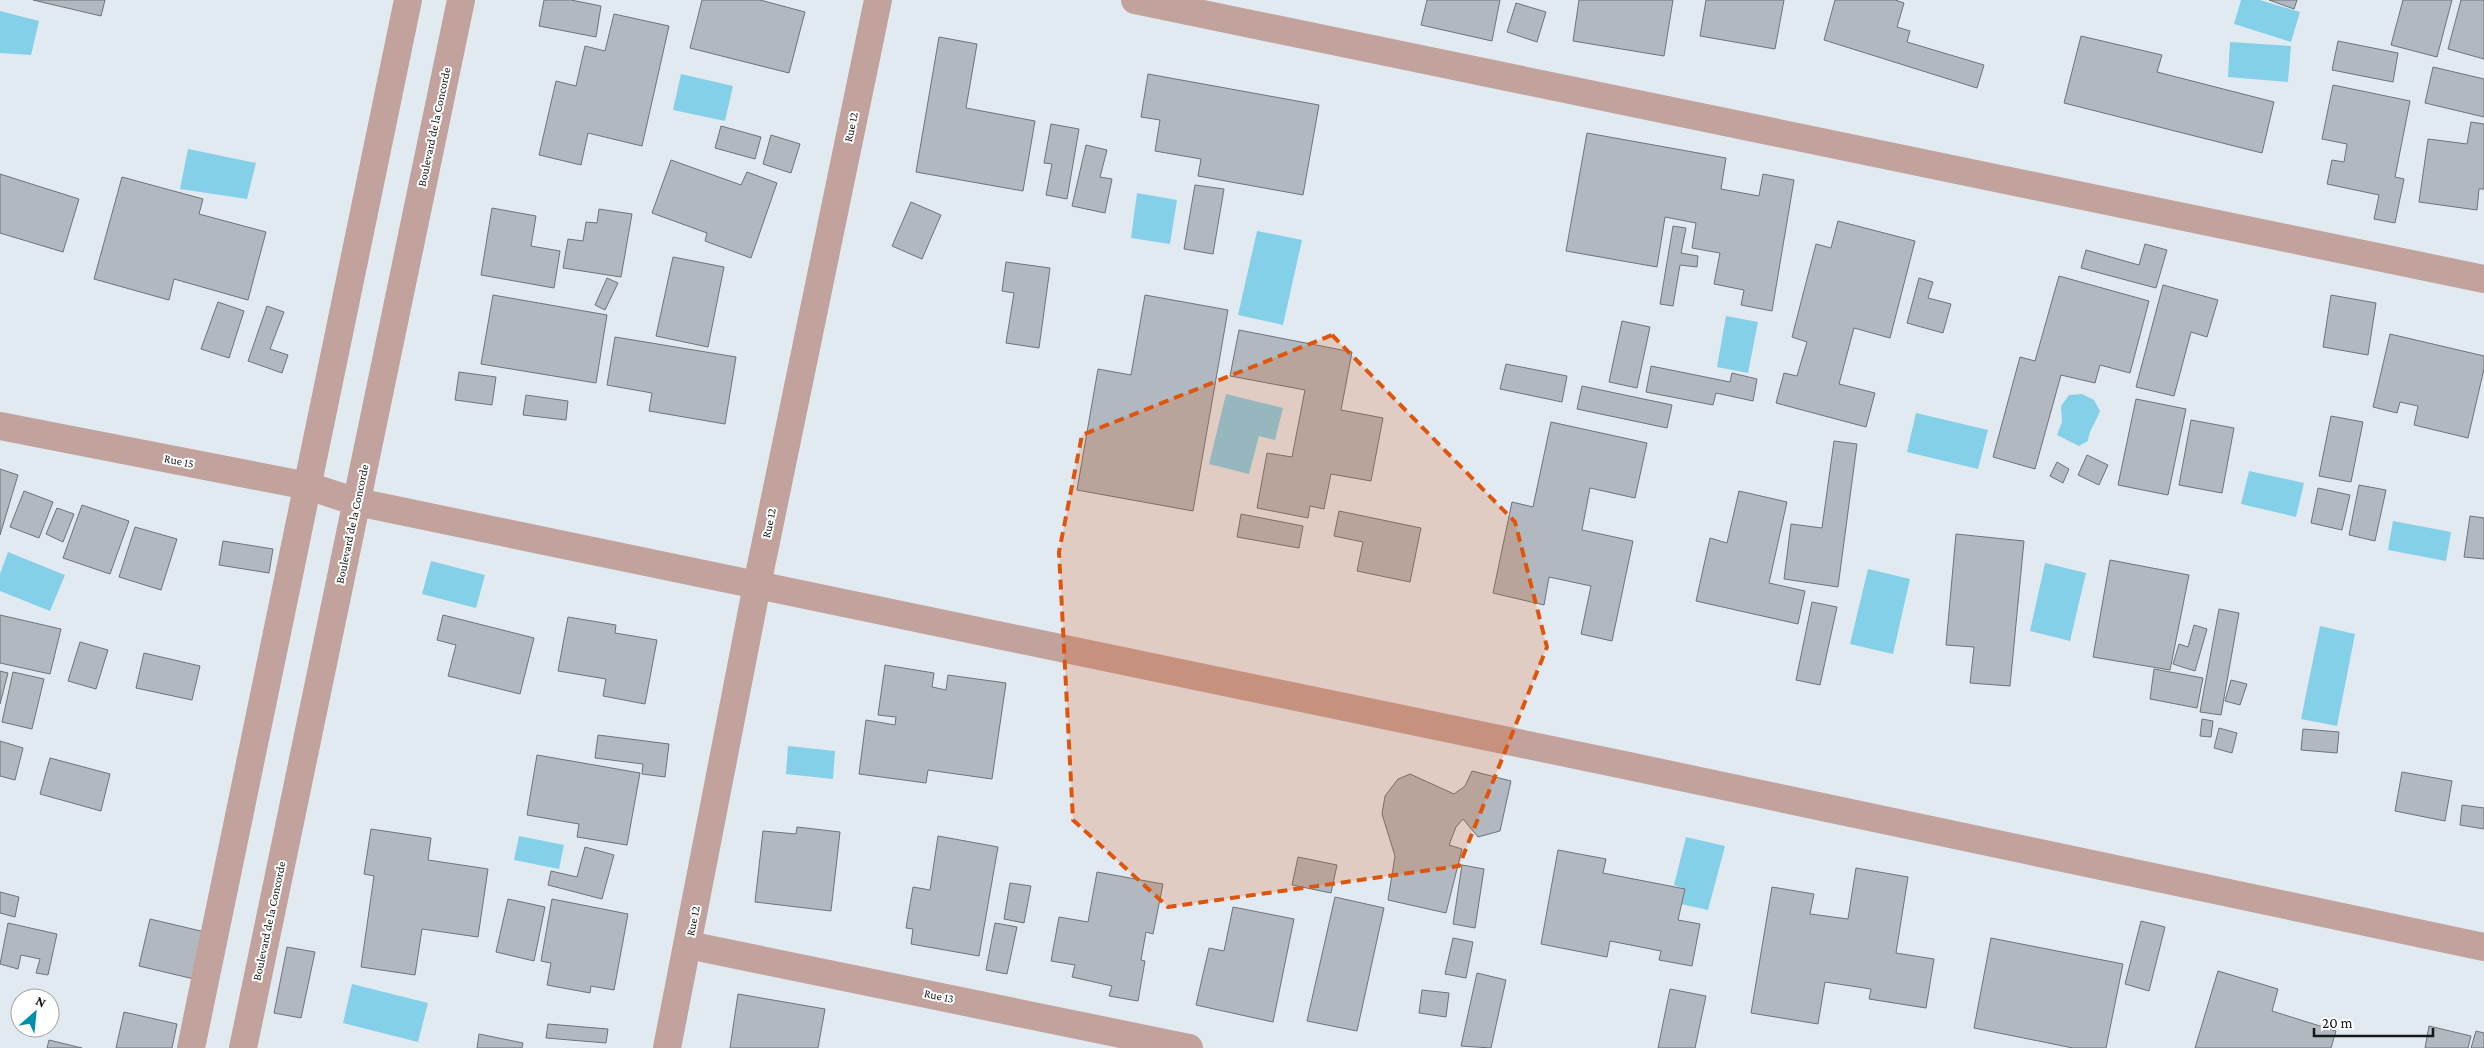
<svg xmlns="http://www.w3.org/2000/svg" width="2484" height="1048" font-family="'Crimson Pro',serif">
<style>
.water{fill:#84d0e9}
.building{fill:#b1b8bf;stroke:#6c7379}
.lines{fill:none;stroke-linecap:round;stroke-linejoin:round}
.street{stroke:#c1a29c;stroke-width:28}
.marked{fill:#de560d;fill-opacity:0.2;stroke:#de560d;stroke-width:4;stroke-dasharray:10 6;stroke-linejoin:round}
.labels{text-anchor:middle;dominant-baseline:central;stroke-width:4;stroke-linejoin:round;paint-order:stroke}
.street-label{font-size:12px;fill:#16191c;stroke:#fff}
</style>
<rect width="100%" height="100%" fill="#e2eaf1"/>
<path class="water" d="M2241 0H2260L2300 12 2291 42 2234 24Z
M0 11 39 21 31 55 0 53Z
M2230 42 2291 46 2288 82 2228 77Z
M681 74 733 86 725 121 673 110Z
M188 149 256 163 247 199 180 189Z
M1137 193 1177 200 1170 244 1131 238Z
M1257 231 1302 240 1283 325 1238 315Z
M1726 316 1758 322 1748 373 1717 367Z
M1226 394 1283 408 1275 440 1259 436 1249 474 1209 464Z
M2082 394 2094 400 2100 411C2096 422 2089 430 2088 441L2079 446 2057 435 2062 422 2061 406 2069 395Z
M1916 413 1988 430 1978 469 1907 452Z
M2249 471 2304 483 2296 517 2241 504Z
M2393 521 2451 532 2446 561 2388 550Z
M8 552 65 575 50 611 0 591V574Z
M431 561 485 575 476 608 422 594Z
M2045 563 2086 573 2070 641 2030 631Z
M1868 569 1910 579 1893 654 1850 644Z
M2320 626 2355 634 2337 726 2301 719Z
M788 746 835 751 833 779 786 774Z
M519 836 564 845 559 869 514 860Z
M1686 837 1725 846 1708 910 1681 904 1685 889 1674 885Z
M352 984 428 1003 418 1042 343 1023Z"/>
<path class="building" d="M33 0H105L101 16Z
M544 0H571L601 6 596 37 539 26Z
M702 0H760L805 12 789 73 690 48Z
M1427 0H1500L1492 41 1421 25Z
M1579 0H1673L1664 56 1573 41Z
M1706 0H1784L1775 49 1700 36Z
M1835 0H1895L1904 3 1897 27 1910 31 1907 42 1984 65 1977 88 1824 40Z
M2269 0H2297L2294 9Z
M2403 0H2452L2437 57 2391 45Z
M2461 0H2484V59L2448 49Z
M1516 3 1546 12 1537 42 1507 32Z
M614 14 669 26 642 146 588 133 581 165 539 155 556 81 576 86 585 46 605 51Z
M2081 36 2162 55 2157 72 2274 102 2262 153 2064 103Z
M939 37 977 44 966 108 1035 121 1023 191 916 172Z
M2338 41 2398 53 2393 82 2332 70Z
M2433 67 2484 79V117L2425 103Z
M1148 74 1319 105 1303 195 1198 176 1201 159 1155 151 1160 120 1141 117Z
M2333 85 2410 101 2395 177 2404 179 2395 223 2374 219 2379 195 2327 184 2332 160 2344 162 2347 144 2322 139Z
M2471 122 2484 124V189H2479L2477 210 2419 202 2428 139 2467 144Z
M1051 124 1079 129 1067 199 1046 195 1052 164 1044 163Z
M721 126 761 137 755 159 715 148Z
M1587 133 1726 158 1721 189 1759 196 1763 174 1794 180 1772 311 1741 305 1744 290 1714 284 1720 253 1692 248 1696 223 1665 217 1657 267 1566 251Z
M771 135 800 144 791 173 763 164Z
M1086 145 1107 150 1100 177 1112 179 1105 213 1072 206Z
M671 160 741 185 747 172 777 183 751 258 705 241 707 233 652 213Z
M0 174 79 199 63 252 0 233Z
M122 177 203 199 199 214 266 232 248 300 174 279 169 300 94 279Z
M1195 185 1224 189 1213 254 1184 249Z
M911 202 941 215 922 259 892 246Z
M492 208 536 216 531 246 560 251 554 288 481 275Z
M599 209 632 214 621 277 563 268 568 239 583 241 586 222 597 223Z
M1838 221 1915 241 1890 338 1854 328 1839 384 1875 393 1866 427 1776 403 1784 373 1797 376 1807 342 1792 337 1816 244 1831 248Z
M1673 226 1686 228 1681 253 1698 256 1697 267 1680 265 1673 306 1660 304Z
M2145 244 2167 250 2156 288 2081 268 2086 250 2139 265Z
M673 257 724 267 708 347 656 336Z
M1006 262 1050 268 1039 348 1006 343 1014 293 1002 291Z
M2059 276 2149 301 2130 373 2100 365 2095 383 2061 375 2035 469 1993 457 2020 357 2035 361Z
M607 278 618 283 605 310 595 305Z
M1919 278 1933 282 1928 298 1951 304 1943 333 1907 323Z
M2163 285 2218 300 2207 337 2191 332 2174 396 2136 387Z
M493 295 607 315 596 383 481 364Z
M1145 295 1228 310 1193 511 1077 490 1098 369 1131 375Z
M2331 295 2376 303 2368 355 2323 347Z
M218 302 244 311 229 358 201 349Z
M267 306 284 312 270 349 288 355 282 373 248 361Z
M1622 321 1650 327 1637 388 1609 382Z
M1239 330 1352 352 1341 410 1383 418 1371 481 1331 474 1324 509 1310 506 1308 518 1257 508 1267 453 1292 457 1305 390 1230 376Z
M2390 334 2484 356V369L2468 438 2414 425 2418 406 2400 402 2397 413 2373 407Z
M615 337 736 357 725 424 649 411 652 393 607 385Z
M1506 364 1567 376 1562 402 1500 389Z
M1651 366 1730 382 1732 373 1757 379 1753 401 1716 393 1713 405 1646 392Z
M459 372 496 377 492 405 455 400Z
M1582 386 1672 405 1667 428 1577 409Z
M526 395 568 401 566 420 523 415Z
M2136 399 2186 409 2168 495 2118 485Z
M2331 416 2363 422 2351 482 2319 476Z
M2191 420 2234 428 2222 493 2179 485Z
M1551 422 1647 443 1635 498 1590 488 1582 530 1633 541 1612 641 1581 634 1591 586 1549 577 1544 605 1493 593 1512 502 1533 507Z
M1834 441 1857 444 1838 587 1784 579 1791 524 1822 528Z
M2087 455 2108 465 2099 485 2078 475Z
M2057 462 2069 469 2063 483 2050 476Z
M0 469 18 475 0 535Z
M2359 485 2386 490 2375 541 2349 535Z
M2318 488 2350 495 2342 530 2311 523Z
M24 491 53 502 39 538 10 527Z
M1739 491 1787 502 1769 583 1805 591 1798 624 1696 601 1710 538 1727 543Z
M82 505 129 521 110 574 63 558Z
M57 508 74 514 63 542 46 534Z
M1339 511 1421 528 1410 582 1357 571 1363 542 1334 536Z
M1241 514 1303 526 1299 548 1237 537Z
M2470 516 2484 518V559L2464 557Z
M135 527 177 539 161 590 119 577Z
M1956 534 2024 541 2010 686 1970 683 1974 647 1946 645Z
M223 541 273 549 269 573 219 565Z
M2110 560 2189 575 2170 670 2093 657Z
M1812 602 1837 607 1820 685 1796 680Z
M2219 609 2239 613 2221 715 2200 712Z
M0 615 61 629 50 674 0 663Z
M443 615 534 638 520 694 448 676 456 645 437 640Z
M568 617 616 625 615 633 657 640 645 704 603 696 606 679 558 671Z
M2194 625 2207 629 2195 671 2173 664 2179 644 2188 647Z
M80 642 108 650 96 689 68 681Z
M144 653 200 666 192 700 136 688Z
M885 665 934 673 932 687 946 690 948 675 1006 683 992 779 928 770 926 783 859 774 866 720 895 725 896 717 878 715Z
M2154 669 2203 678 2197 708 2150 699Z
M0 671 8 673 0 704Z
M13 672 44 679 32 729 2 722Z
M2231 680 2247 684 2240 705 2225 701Z
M2202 719 2213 721 2211 737 2200 736Z
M2219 728 2237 733 2232 753 2214 748Z
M2303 729 2339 732 2337 753 2301 750Z
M598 735 669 744 665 777 642 774 643 764 595 758Z
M0 741 23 748 15 780 0 776Z
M537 755 640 773 627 845 577 837 579 824 527 815Z
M50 758 110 774 101 811 40 794Z
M1472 771 1511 781 1500 831 1478 837 1463 819 1456 827 1449 845 1462 849 1446 913 1388 900 1395 856 1382 814 1385 796 1398 779 1410 774 1454 794 1465 786Z
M2402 772 2452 781 2445 821 2395 811Z
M2462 805 2484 808V829L2460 825Z
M797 827 840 832 831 911 755 902 763 831 796 834Z
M371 829 431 838 428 860 488 869 478 937 422 929 415 975 361 967 374 876 364 874Z
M938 836 998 847 979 956 911 944 913 929 906 928 913 887 930 890Z
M585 847 614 855 602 899 548 885 551 871 577 877Z
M1558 850 1606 859 1603 873 1685 889 1678 920 1700 924 1692 966 1659 960 1661 951 1610 941 1607 957 1541 944Z
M1298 857 1337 865 1331 893 1292 885Z
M1462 865 1484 869 1475 928 1453 924Z
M1856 868 1908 877 1896 953 1934 959 1926 1008 1869 999 1871 989 1825 982 1818 1024 1751 1013 1772 887 1814 894 1810 914 1848 919Z
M1097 872 1163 884 1153 934 1146 932 1141 960 1145 961 1138 1001 1109 996 1112 986 1072 977 1075 965 1051 961 1059 917 1088 922Z
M1010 883 1031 886 1024 923 1004 919Z
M0 892 19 897 15 917 0 913Z
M1335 897 1384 908 1357 1031 1307 1021Z
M508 899 545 907 534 961 496 952Z
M552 899 628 914 614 990 591 986 590 993 547 985 551 963 541 961Z
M1233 907 1294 919 1273 1022 1196 1005 1209 948 1224 951Z
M150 919 205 932 194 979 139 966Z
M2141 921 2165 927 2149 991 2125 984Z
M8 923 57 934 48 975 36 973 40 959 21 955 18 969 0 964Z
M995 923 1017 927 1007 974 986 970Z
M1453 938 1473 942 1466 978 1445 974Z
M1991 938 2123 964 2106 1048H2073L1974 1028Z
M287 947 315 952 301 1018 274 1013Z
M2218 971 2278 989 2272 1011 2336 1031 2331 1048H2195Z
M1477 973 1506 980 1491 1048 1461 1046Z
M1670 989 1706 996 1695 1048H1658Z
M1422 990 1449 993 1446 1017 1419 1013Z
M738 994 825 1009 818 1048H730Z
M124 1012 177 1024 172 1048H116Z
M548 1024 608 1029 606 1043 546 1038Z
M2429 1026 2471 1036 2468 1048H2425Z
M2476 1031 2484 1033V1048H2471Z
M479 1034 523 1043 522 1048H477Z
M49 1040 82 1048H47Z"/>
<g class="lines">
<path class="street" d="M1135 0 2484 279
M0 426 308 486 357 502 1624 765 2484 947
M688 945 1189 1048
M191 1048 408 0
M243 1048 461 0
M667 1048 757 585 878 0"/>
</g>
<path class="marked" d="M1332 335 1515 522 1547 647 1459 866 1168 907 1073 820 1059 552 1082 435Z"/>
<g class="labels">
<g class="street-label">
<text transform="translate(434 127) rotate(-78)">Boulevard de la Concorde</text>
<text transform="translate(851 127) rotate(-78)">Rue 12</text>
<text transform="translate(179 461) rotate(11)">Rue 15</text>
<text transform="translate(769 523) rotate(-78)">Rue 12</text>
<text transform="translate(352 524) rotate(-78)">Boulevard de la Concorde</text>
<text transform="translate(269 921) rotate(-78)">Boulevard de la Concorde</text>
<text transform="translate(693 921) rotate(-79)">Rue 12</text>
<text transform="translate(939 996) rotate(12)">Rue 13</text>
</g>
</g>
<g transform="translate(35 1013) rotate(27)"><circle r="24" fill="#ffffff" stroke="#a2a3a4"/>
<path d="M0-4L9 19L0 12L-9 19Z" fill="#008faa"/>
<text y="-8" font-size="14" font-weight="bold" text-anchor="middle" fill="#16191c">N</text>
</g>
<path d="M2314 1028v8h119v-8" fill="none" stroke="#16191c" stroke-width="2.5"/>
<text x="2322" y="1028" font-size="15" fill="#16191c" stroke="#ffffff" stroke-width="4" paint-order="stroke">20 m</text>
</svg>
